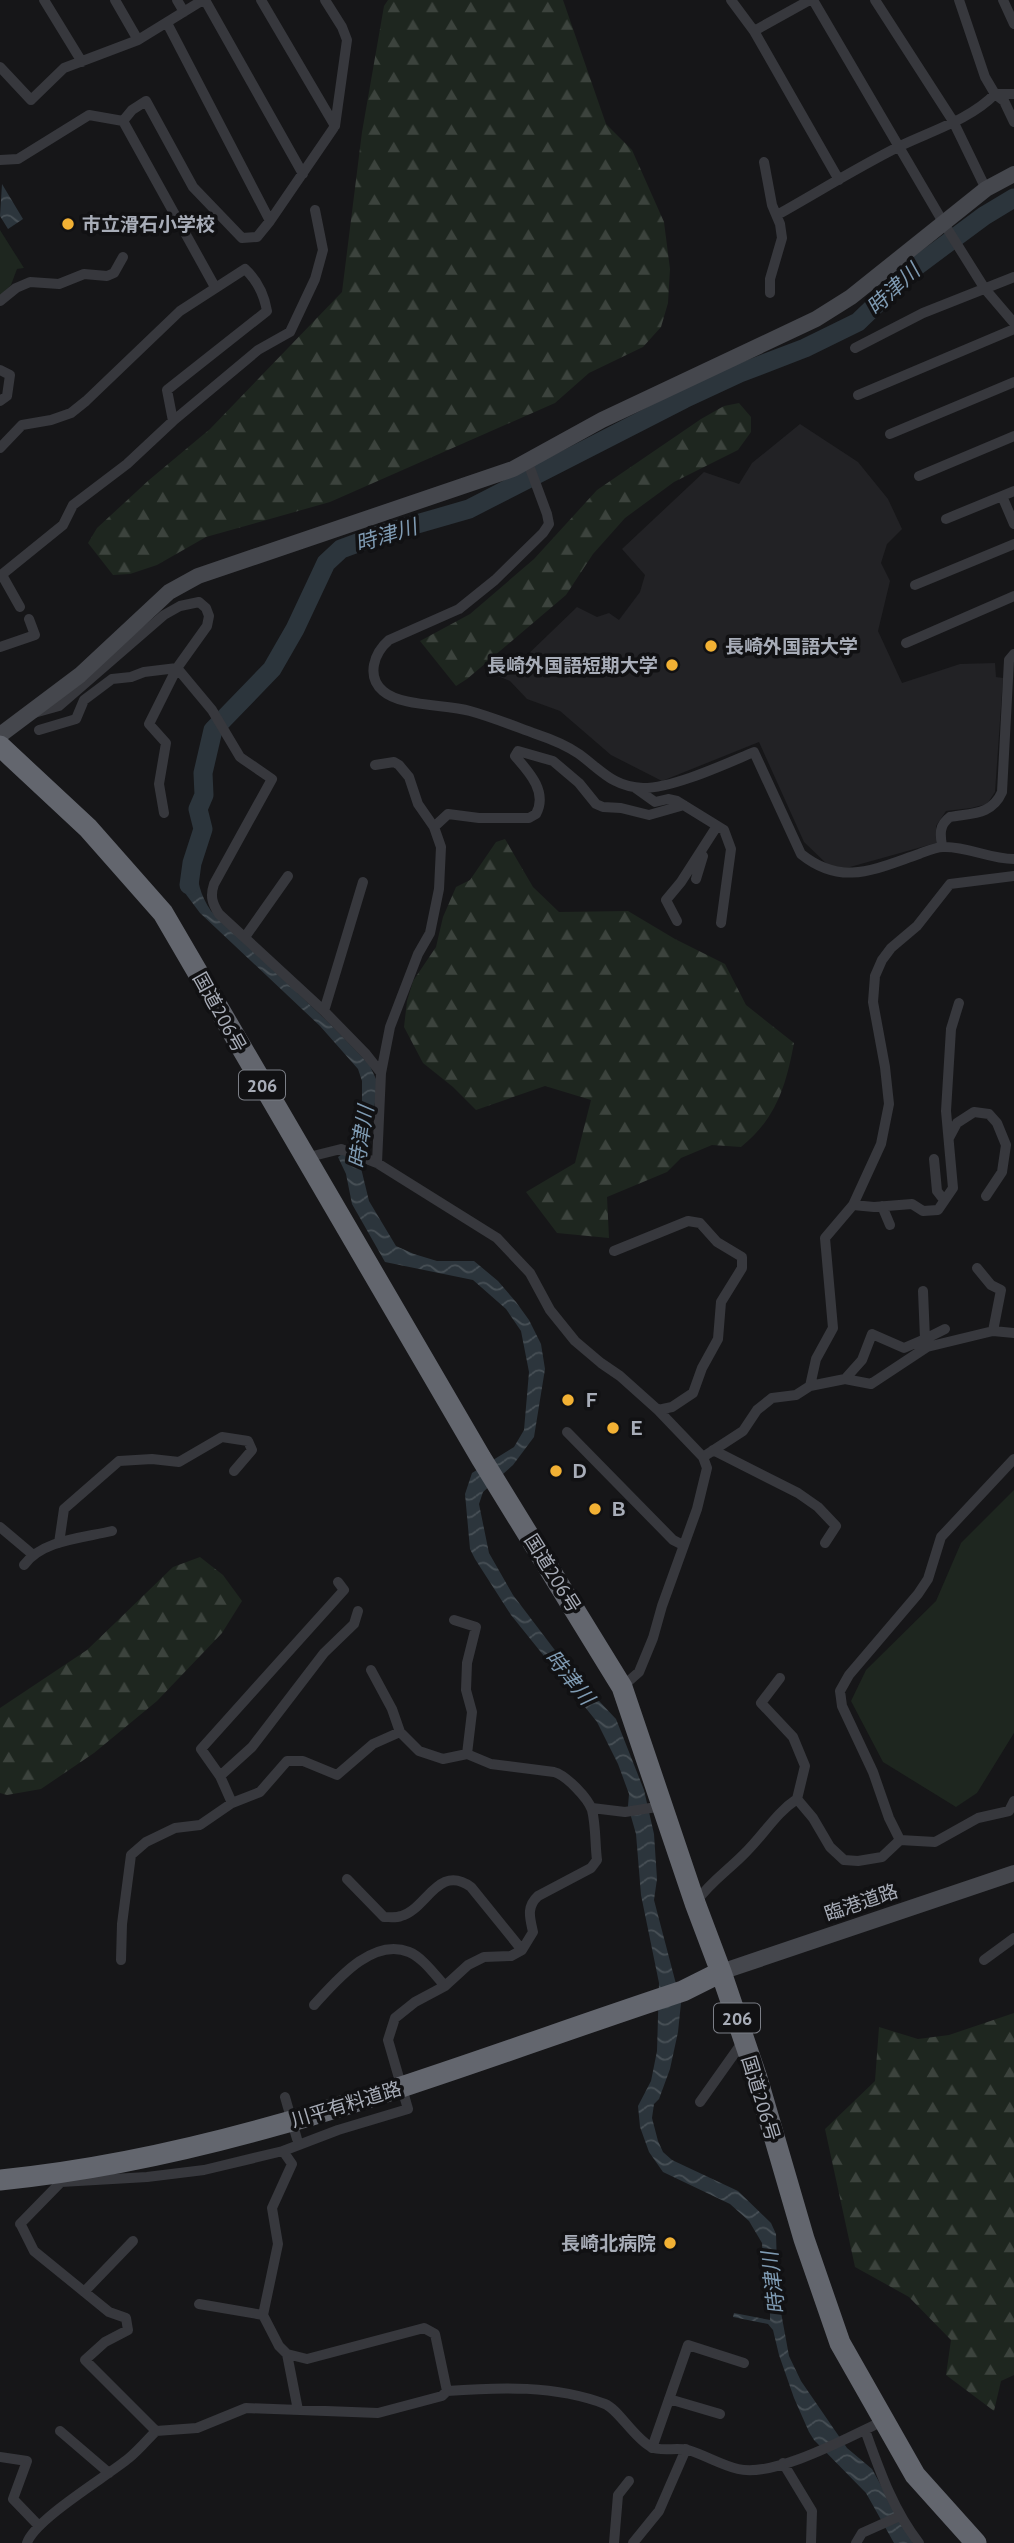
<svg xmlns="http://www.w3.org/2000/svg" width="1014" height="2543" font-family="'PT Sans','Noto Sans JP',sans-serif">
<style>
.built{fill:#222225}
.forest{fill:url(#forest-firs)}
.green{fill:#1e261f}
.water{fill:url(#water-waves)}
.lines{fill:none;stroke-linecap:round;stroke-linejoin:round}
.river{stroke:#2c353c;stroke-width:19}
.street{stroke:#37383d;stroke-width:10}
.secondary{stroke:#45474d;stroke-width:16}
.highway{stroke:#63666e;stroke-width:21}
.poi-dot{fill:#f2b134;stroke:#111113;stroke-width:2.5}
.labels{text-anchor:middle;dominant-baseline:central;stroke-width:7;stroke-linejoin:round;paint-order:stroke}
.shield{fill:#111113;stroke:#7b7e86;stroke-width:2}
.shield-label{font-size:18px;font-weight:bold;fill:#a8adb8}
.poi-label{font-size:19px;font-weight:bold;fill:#a8adb8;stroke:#111113;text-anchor:start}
.street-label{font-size:19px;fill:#a8adb8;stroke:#111113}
.water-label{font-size:21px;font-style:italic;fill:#7f9bb3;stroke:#111113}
</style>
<defs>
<pattern id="forest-firs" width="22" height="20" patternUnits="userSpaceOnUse" patternTransform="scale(1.75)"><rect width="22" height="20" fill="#1e261f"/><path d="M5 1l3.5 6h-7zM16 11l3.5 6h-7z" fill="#3c433d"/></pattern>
<pattern id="water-waves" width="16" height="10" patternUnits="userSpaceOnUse" patternTransform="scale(1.75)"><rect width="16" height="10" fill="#2c353c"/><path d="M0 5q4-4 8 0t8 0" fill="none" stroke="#485056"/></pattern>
</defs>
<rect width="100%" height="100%" fill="#161618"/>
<path class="built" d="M800 424 858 462 888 499 902 529 887 544 881 563 890 581 878 631 902 683 960 664 995 663 996 677 1003 678 995 792 987 804 971 808 946 811 936 826V843L850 867H830L804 842 759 742 662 781 611 755 560 711 527 699 510 681 498 676 500 669 521 661 577 607 597 617 609 613 619 620 640 592 645 575 622 549 704 472 739 484 752 463Z"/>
<path class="forest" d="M388 0H563L606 124 632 150 664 222 670 269 668 303 661 327 643 347 589 373 555 403 330 502 206 537 157 565 130 574 113 575 88 543 97 528 149 480 210 429 342 292 362 132 384 6Z
M739 403 751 417V432L738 450 674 482 625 518 593 554 566 595 467 679 456 686 420 641 470 614 534 559 597 490 701 419 724 406Z
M505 839 533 887 559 912 628 911 675 939 725 964 746 1005 794 1043C786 1086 776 1119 741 1147L712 1145 681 1158 667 1172 607 1197 609 1238 557 1233 526 1192 575 1163 591 1100 545 1086 476 1110 453 1087 423 1063 404 1027 407 1001 413 981 436 947 443 917 456 887 470 880 496 842Z
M200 1557 223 1575 242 1601 222 1633 157 1701 94 1753 41 1789 7 1795 0 1793V1708L87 1650 173 1567Z
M1014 2013V2375L1001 2381 994 2411 946 2375 951 2340 909 2297 855 2267 825 2129 875 2081 879 2027 918 2039 949 2035Z"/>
<path class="green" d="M0 230 24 268 17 269 11 285 0 296Z
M1014 1490V1733L977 1793 956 1807 883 1762 851 1701 866 1670 936 1601 961 1543Z"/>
<path class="water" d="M2 184 23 219 8 229 0 216Z
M190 860 196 861C197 880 200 895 211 911L327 1021 369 1064 376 1079 377 1093 361 1168 369 1201 396 1246 414 1254 437 1261H474L498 1281 516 1302 529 1320 541 1344 545 1369 534 1437 513 1465 483 1492 479 1504 489 1553 513 1595 570 1670 616 1719 644 1790 654 1834 657 1879 654 1900 681 2003 678 2032 670 2069 659 2099 654 2104 652 2118 658 2141 663 2152 672 2160 738 2191 771 2223 776 2234 778 2296 789 2356 801 2381 847 2448 872 2469 913 2543H894L866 2493 814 2440 809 2432 794 2398 779 2355 773 2330 768 2324 733 2317 734 2313 770 2320V2288L764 2280 762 2243 749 2221 730 2204 663 2172 649 2152 640 2127 638 2106 651 2081 657 2051 659 1983 641 1895 636 1834 628 1806 629 1794 618 1764 597 1722 511 1615 475 1559 470 1549 465 1494 472 1473 514 1447 524 1430 529 1372 521 1331 506 1309 473 1280 385 1262 352 1204 346 1174 338 1157 352 1147 362 1101V1081L358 1069 320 1026 200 913 185 893 181 881Z"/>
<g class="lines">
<path class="river" d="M189 885 192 863 203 829 198 809 204 795 203 773 213 730 272 669 295 629 326 563 341 549 382 534 469 509 684 399 740 373 805 348 858 322 914 268 984 216 1014 198"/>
<path class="street" d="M44 0 82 62
M115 0 138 40
M177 0 184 12
M205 0 303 174
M261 0 335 126
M731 0 754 31 839 180
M813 0 943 222 985 289 1014 323
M875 0 953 121 986 189
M959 0 985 77 995 94 1004 101 1014 122
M1003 0 1014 24
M167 23 270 221
M754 31 810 0
M0 67 31 100 64 68 138 40 203 0
M123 121 132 110 146 101 193 187 242 238 257 237 270 221 335 126 347 40 342 27 325 0
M123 121 215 287
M0 160 18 159 89 115 123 121
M764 162 772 205 780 224 782 238 770 279V293
M777 215C818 192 858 167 900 146 931 131 971 119 995 94H1014
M0 301 16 288 30 282 59 284 84 274 107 276 114 273 123 257
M855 348 923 313 1014 277
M0 370 10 375 7 396 0 401
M858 395 1014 329
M173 421 258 350 290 332 315 279 323 250 315 210
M890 434 1014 382
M0 448 22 425 51 420 71 413 86 401 180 311 245 269C258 281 264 294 267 311L167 390 173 421 127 464 73 505 63 525 0 576
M527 460 547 514 549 524 543 533 495 580 459 609 389 640C374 653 366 676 383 691 401 707 446 704 470 711 492 717 514 726 536 734 551 739 566 745 579 754 601 770 613 787 643 788 674 788 725 764 754 752L801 854C842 887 875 869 919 854 927 851 937 846 945 847 969 847 990 859 1014 859
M919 476 1014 436
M1002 496 1014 524
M946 519 1014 491
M2 575 20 607
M915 585 1014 544
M906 643 1014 596
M0 647 35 635 29 619
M34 713 59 706 164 615 180 606 199 602 206 608 209 616 207 626 177 668 149 724 166 743 159 784 164 813
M39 730 76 719 84 700 112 679 131 677 144 672 177 668 212 710 240 757 272 779 214 884C210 896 212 903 219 914L324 1011 366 1054 381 1073
M375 765 394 762 399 765 409 777 418 804 434 827 441 847 439 889 430 933 418 954 390 1027 381 1073 377 1163
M634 787 655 802 668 799 677 801 724 830 731 849 721 923
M434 827 448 814 479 818H529L536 814C548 792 529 772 515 756L518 751 553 761 579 783 596 804 603 807 621 808 649 815 684 805
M942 846C940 834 939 825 950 817 972 813 992 815 1002 792L1009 660 1014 654
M696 879 703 856
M677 921 666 900 681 882 717 826
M245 937 288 876
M324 1011 363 882
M949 1138 957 1123 974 1112 989 1114 997 1123 1006 1145 1002 1172 986 1196
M305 1158 341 1149 377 1163 497 1238 530 1273 550 1310 575 1341 601 1363 620 1376 658 1410 703 1457 707 1468 697 1509 662 1606 653 1638 639 1672 622 1687
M934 1159 937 1191 944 1200
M853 1205 874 1207 912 1204 923 1211 938 1210 953 1188 946 1111 951 1029 959 1003
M882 1206 890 1225
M614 1251 688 1221 700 1223 717 1242 742 1257V1268L721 1302 718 1339 702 1368 693 1393 672 1407 658 1410
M993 1331 1014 1333
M925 1339 945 1329
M845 1379 862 1360 872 1334 904 1348 925 1339 923 1291
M810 1386 845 1379 871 1384 927 1347 993 1331 1001 1290 991 1285 977 1268
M567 1432 673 1540 683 1545
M713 1450 798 1493 818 1507 836 1526 825 1543
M703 1457 743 1431 757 1410 772 1398 796 1395 810 1386 816 1359 833 1328 825 1238 853 1205 881 1144 889 1104 885 1067 873 1002 875 976 882 960 891 948 917 926 950 884 1014 876
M0 1527 32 1554
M59 1543 64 1509 119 1461 152 1459 179 1462 222 1437 248 1441 252 1450 234 1471
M24 1565C42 1540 83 1538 112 1531
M454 1620 476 1627 467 1663 466 1690 472 1712 467 1754
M371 1670 392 1709 400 1732
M780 1678 761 1703 793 1737 805 1766 797 1799
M220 1776 252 1747 324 1653 354 1624 358 1611
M232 1803 220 1776 201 1749 344 1590 338 1582
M592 1808 625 1812 663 1806
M900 1840 889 1818 873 1772 842 1706 840 1691 849 1675 918 1594 928 1579 941 1537 1014 1459
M347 1879 384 1917C390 1917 396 1918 401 1916 426 1910 438 1863 471 1887L522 1950
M696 1902C711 1881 729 1870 747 1851 765 1833 776 1813 797 1799L813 1818 830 1847 844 1860 858 1861 882 1857 900 1840 935 1842 978 1818 1009 1811 1014 1801
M121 1960 122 1924 131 1855 146 1842 175 1828 200 1825 232 1803 260 1792 287 1761H303L337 1775 373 1744 400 1732 419 1751 443 1759 467 1754 491 1764 554 1772C566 1775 588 1798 592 1810 596 1826 595 1845 597 1860L591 1868 538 1896C526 1907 530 1918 533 1932L522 1950 511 1956 484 1957 468 1965 445 1986 415 2002 395 2018 388 2040 408 2109 338 2130 283 2151
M984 1960 1014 1938
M314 2005C336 1981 372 1937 409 1952 422 1957 435 1975 445 1986
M285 2097 297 2139
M700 2102 744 2040
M20 2224 61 2182 147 2177 204 2170 283 2151 292 2164 272 2208 278 2244 263 2315
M21 2225 34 2251 109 2312 126 2318 128 2330 105 2342 85 2360 156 2431
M84 2292 133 2241
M199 2304 263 2315 279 2346 287 2354 307 2359 424 2328 435 2334 447 2391
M287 2354 298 2410
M669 2399 720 2414
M865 2430C879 2469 893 2510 919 2543
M60 2431 109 2473
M652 2448 688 2345 744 2363
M0 2457 27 2461 13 2499 39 2526
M783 2463 812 2511 811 2543
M27 2543C35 2519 106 2477 129 2458 139 2450 147 2440 156 2431L197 2428 246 2408 378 2413 442 2396 447 2391C499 2387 555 2385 605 2404 618 2409 634 2438 651 2447 661 2452 677 2447 688 2450 705 2455 721 2465 738 2469 774 2478 849 2437 883 2421
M614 2543 618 2495 629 2481
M633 2543 659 2511 686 2449
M856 2543 862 2533 900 2516"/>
<path class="secondary" d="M0 735 80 675 169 592 198 576 513 469 602 420 816 319 851 297 986 189 1014 174
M721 1972 1014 1873"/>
<path class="highway" d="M0 746 88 828 163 913 481 1458 622 1687 695 1903 721 1972 757 2078 804 2239 840 2343 915 2475 976 2543
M0 2180C237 2157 458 2065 683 1991L721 1972"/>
</g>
<g class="poi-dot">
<circle cx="68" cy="224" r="7"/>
<circle cx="711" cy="646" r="7"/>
<circle cx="672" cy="665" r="7"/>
<circle cx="568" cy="1400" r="7"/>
<circle cx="613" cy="1428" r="7"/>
<circle cx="556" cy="1471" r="7"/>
<circle cx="595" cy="1509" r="7"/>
<circle cx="670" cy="2243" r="7"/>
</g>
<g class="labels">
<g class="shield">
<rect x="239" y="1070.5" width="46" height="29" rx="5"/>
<rect x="714" y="2003.5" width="46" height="29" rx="5"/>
</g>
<g class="shield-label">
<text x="262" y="1085">206</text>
<text x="737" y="2018">206</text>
</g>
<g class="poi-label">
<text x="82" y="224">市立滑石小学校</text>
<text x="725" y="646">長崎外国語大学</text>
<text x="658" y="665" text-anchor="end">長崎外国語短期大学</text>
<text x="582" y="1400">Ｆ</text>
<text x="627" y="1428">Ｅ</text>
<text x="570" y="1471">Ｄ</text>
<text x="609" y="1509">Ｂ</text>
<text x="656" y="2243" text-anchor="end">長崎北病院</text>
</g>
<g class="street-label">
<text transform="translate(220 1012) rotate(61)">国道206号</text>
<text transform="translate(553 1573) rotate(58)">国道206号</text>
<text transform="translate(861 1902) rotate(-19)">臨港道路</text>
<text transform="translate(761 2098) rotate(73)">国道206号</text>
<text transform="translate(346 2104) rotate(-17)">川平有料道路</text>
</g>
<g class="water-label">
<text transform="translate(893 289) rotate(-43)">時津川</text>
<text transform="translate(386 535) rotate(-17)">時津川</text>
<text transform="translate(361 1137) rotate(-81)">時津川</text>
<text transform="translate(570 1677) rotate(51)">時津川</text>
<text transform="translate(773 2283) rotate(-97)">時津川</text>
</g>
</g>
</svg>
